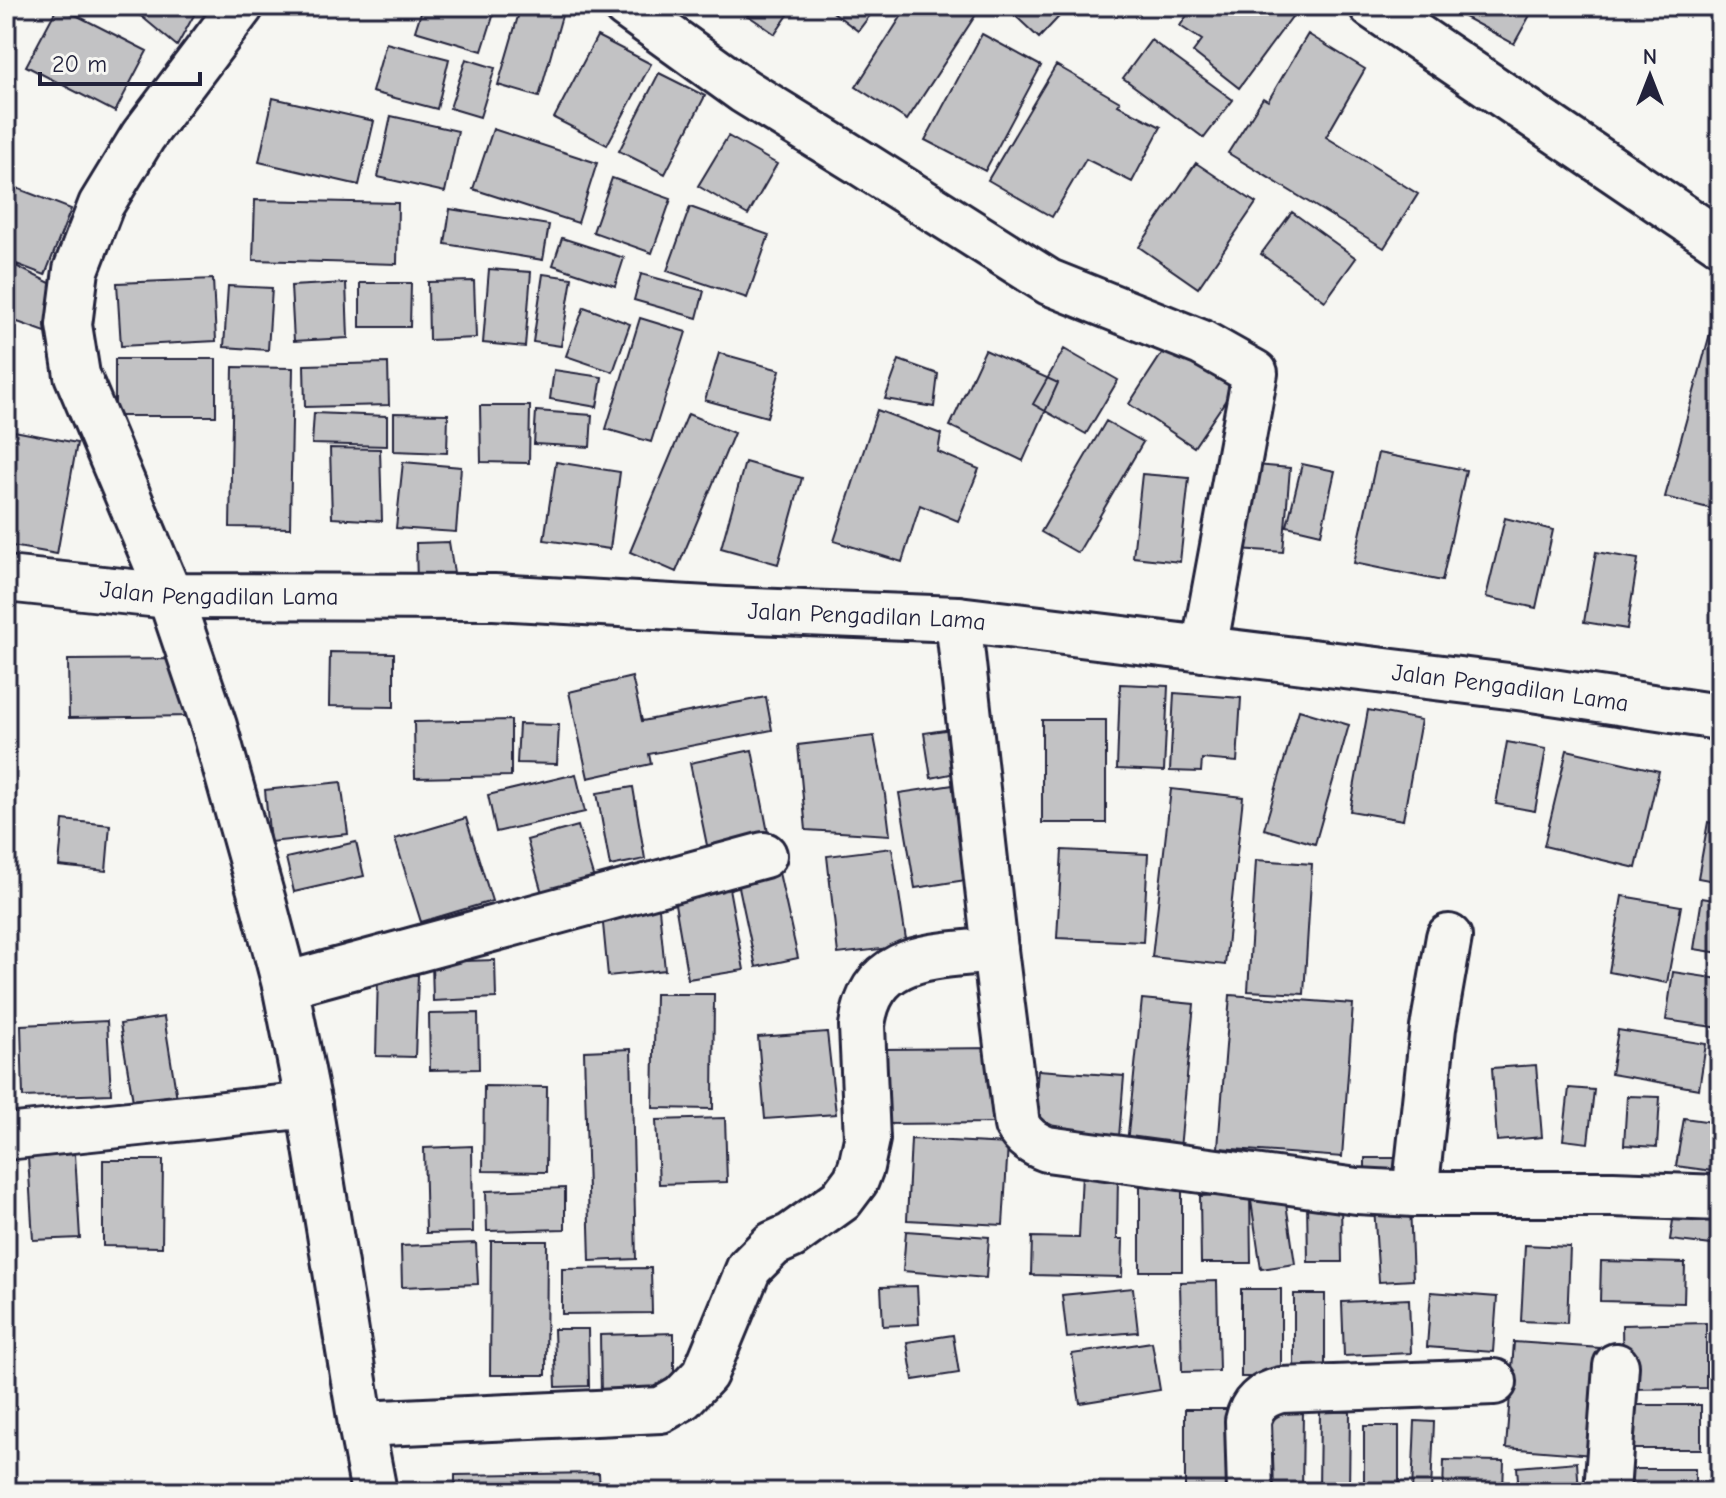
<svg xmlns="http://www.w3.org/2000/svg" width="1726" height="1498" font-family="'Comic Neue',sans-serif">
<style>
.building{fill:#c2c2c4;stroke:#22223b;stroke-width:2}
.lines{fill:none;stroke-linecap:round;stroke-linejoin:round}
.minor-casing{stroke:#22223b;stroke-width:50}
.minor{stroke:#f6f6f2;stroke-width:44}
.labels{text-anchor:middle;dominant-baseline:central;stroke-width:6;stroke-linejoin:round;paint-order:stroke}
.street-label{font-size:24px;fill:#22223b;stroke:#f6f6f2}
</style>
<rect width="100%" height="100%" fill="#f6f6f2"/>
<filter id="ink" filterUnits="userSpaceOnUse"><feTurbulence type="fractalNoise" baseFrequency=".0125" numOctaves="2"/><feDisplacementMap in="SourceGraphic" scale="16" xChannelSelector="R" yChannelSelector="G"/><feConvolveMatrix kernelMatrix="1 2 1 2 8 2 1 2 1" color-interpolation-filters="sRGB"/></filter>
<g filter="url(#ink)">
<path class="building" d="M58 6 147 51 115 112 26 66Z
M129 6H199L177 46Z
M423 6 496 7 482 51 415 31Z
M521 6H541L563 12 539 97 498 85Z
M734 6H794L775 34Z
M825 6H877L858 31Z
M908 6H959L975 16 907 120 856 87Z
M1008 6H1069L1039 38 1007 8Z
M1193 6H1300L1239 88 1193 52 1202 40 1180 26Z
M1444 6H1535L1514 44Z
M982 34 1041 66 985 171 925 140Z
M1308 34 1365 69 1326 137 1418 194 1384 248 1228 153 1263 98 1268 101Z
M597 36 651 64 607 145 554 118Z
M1151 40 1233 100 1204 138 1123 78Z
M386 43 449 59 437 109 372 92Z
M466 59 495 68 480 117 450 108Z
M1056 65 1120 102 1118 105 1161 127 1132 182 1086 159 1052 217 988 180Z
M659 73 705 96 665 174 619 151Z
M273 98 374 121 359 185 259 162Z
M391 116 458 131 445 192 378 177Z
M493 129 597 163 578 223 473 189Z
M728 136 777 164 748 215 698 186Z
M1196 163 1256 203 1198 288 1139 247Z
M612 178 671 199 652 253 593 232Z
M6 184 71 209 45 275 6 260Z
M255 200 398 203 397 264 253 260Z
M690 207 769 235 747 298 667 271Z
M450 209 549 225 543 260 445 244Z
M1292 212 1356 258 1325 301 1261 254Z
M562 238 624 258 615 286 553 265Z
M6 261 58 287 48 333 12 320 6 330Z
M489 269 531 272 525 347 483 343Z
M543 274 572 278 561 346 533 342Z
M641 274 704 291 697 318 634 300Z
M213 279 216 341 121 346 117 283Z
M474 281 476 338 429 340 428 282Z
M346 283 348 338 294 341 291 286Z
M360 283H411L410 327H360Z
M228 286 272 288 268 350 224 347Z
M584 307 630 324 613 372 566 356Z
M640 318 686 332 651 442 606 429Z
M1714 319 1720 321V511L1665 497Z
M1172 338 1238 382 1194 447 1129 404Z
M1064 349 1118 380 1086 434 1033 404Z
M985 350 1058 383 1023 461 950 426Z
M719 353 780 370 767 417 705 400Z
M115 359H216V416H115Z
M899 360 938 374 934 407 885 399Z
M388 363 389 405 305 407 304 365Z
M233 367 293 368 290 528 230 527Z
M554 370 602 377 597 407 550 399Z
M480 406H530L529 463 481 462Z
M877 410 941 434 938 452 979 469 958 521 920 505 902 562 834 541Z
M536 411 592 415 590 447 534 444Z
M314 413 387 416V446L312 444Z
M394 413 448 414 447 453 394 451Z
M688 414 734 433 676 572 630 552Z
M1106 421 1143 442 1078 553 1041 532Z
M9 430 77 443 57 554 6 545V448Z
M330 448 380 449 382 521 332 518Z
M1378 453 1466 470 1442 581 1354 563Z
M403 462 461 467 456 532 396 528Z
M556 462 620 472 610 549 544 540Z
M745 462 802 478 778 564 721 548Z
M1245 464 1290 468 1283 552 1238 549Z
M1302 464 1335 471 1321 534 1287 526Z
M1142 474 1189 478 1180 562 1133 557Z
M1505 518 1553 530 1536 608 1486 597Z
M449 542 456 585 417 584 416 543Z
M1596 552 1638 559 1627 629 1584 622Z
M330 652 394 653V707L329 706Z
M190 659 191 716 69 718 68 660Z
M632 677 642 721 766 697 772 730 649 754 651 764 588 778 569 692Z
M1120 684 1168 686 1164 771 1117 769Z
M1174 693 1241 698 1237 762 1202 759 1201 772 1170 771Z
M1299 710 1349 725 1315 844 1264 829Z
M1368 710 1421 720 1403 820 1350 811Z
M511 720V776L415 778 414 722Z
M1042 720H1106V823H1042Z
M519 724 559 725 557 764 517 763Z
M959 728 965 771 931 778 924 733Z
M874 736 885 795 890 835 806 830 798 745Z
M1507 742 1546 749 1535 811 1496 804Z
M752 750 770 843 709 855 690 763Z
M1567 750 1659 771 1636 868 1544 846Z
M576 774 585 812 496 832 488 795Z
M341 782 348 834 270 842 265 790Z
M960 784 972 879 915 888 899 793Z
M633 787 645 859 610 866 597 793Z
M1171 789 1243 797 1225 965 1152 957Z
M466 818 492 901 421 922 395 839Z
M63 820 110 825 106 871 59 866Z
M1708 822 1720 825V882L1698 878Z
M578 826 594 879 542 893 527 840Z
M356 842 364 876 294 892 286 858Z
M892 848 907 946 838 954 827 856Z
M1062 850 1148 854 1143 942 1057 938Z
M776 859 798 958 756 967 735 868Z
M1256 860 1312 864 1304 994 1248 991Z
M729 888 744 970 688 979 674 898Z
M1622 896 1681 906 1667 983 1609 972Z
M658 898 665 970 608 976 601 903Z
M1702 898 1720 901V953L1694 949Z
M495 960 496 998 433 1001 432 962Z
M1673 972 1720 979V1028L1666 1020Z
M378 974 418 975 415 1057 376 1056Z
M655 994H714L713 1109 653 1108Z
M1230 995 1353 1004 1342 1157 1218 1148Z
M1142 999 1194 1004 1179 1159 1126 1153Z
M478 1013 479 1069 430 1070 429 1014Z
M164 1017 178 1105 135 1113 120 1024Z
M107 1021 111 1094 23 1097 21 1025Z
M1618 1030 1706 1044 1699 1089 1611 1074Z
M827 1032 836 1114 765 1119 758 1037Z
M999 1048 1000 1123 882 1124 881 1049Z
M631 1049 636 1259 590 1261 584 1051Z
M1536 1065 1542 1137 1497 1141 1492 1068Z
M1038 1070 1124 1076 1119 1137 1033 1130Z
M484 1086 547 1087 546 1172 483 1171Z
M1569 1088 1594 1090 1588 1143 1563 1140Z
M1627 1096 1660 1097 1657 1147 1624 1145Z
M725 1118 727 1182 659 1184 656 1120Z
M1684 1118 1720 1123V1172L1676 1166Z
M911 1139 1008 1144 1003 1225 907 1220Z
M472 1146 473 1232 426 1233 424 1148Z
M75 1154 80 1238 33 1240 28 1157Z
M1365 1158H1404V1187H1365Z
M103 1160H163L162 1247 103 1246Z
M1140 1171H1182V1271H1140Z
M1082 1173 1118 1175 1117 1239H1123L1122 1277 1031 1275 1032 1237 1079 1238Z
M565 1188V1229L487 1231 486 1191Z
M1284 1190 1295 1264 1261 1269 1250 1194Z
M1250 1194 1251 1263H1201L1200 1196Z
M1307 1200H1341L1342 1262H1308Z
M1410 1204 1413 1280 1379 1282 1374 1206Z
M1675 1207 1720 1212V1246L1670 1240Z
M906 1231 989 1237 986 1278 903 1271Z
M491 1241H547L546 1375H490Z
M476 1243 478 1284 402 1287 401 1246Z
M1525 1245 1570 1247 1567 1323 1521 1321Z
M1601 1261 1685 1263 1684 1303 1600 1301Z
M651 1268 652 1313 562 1314V1269Z
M1217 1281 1219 1371 1182 1372 1180 1282Z
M917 1286 919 1324 883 1326 881 1287Z
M1133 1288 1138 1332 1067 1338 1062 1295Z
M1241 1289H1281V1377H1241Z
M1431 1292 1497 1297 1493 1352 1427 1347Z
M1294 1294H1325V1380H1294Z
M1409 1299 1411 1353 1344 1356 1342 1302Z
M1706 1323V1388L1623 1389 1622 1325Z
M554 1329H588L589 1386 556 1387Z
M674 1333V1393L601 1394 600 1335Z
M953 1335 959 1373 913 1380 907 1342Z
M1152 1342 1160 1390 1080 1403 1072 1354Z
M1514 1342 1600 1348 1593 1455 1506 1448Z
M1618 1405H1701V1449H1618Z
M1257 1408 1303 1409 1302 1492H1256Z
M1185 1409H1235V1492H1185Z
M1320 1411 1350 1412 1349 1492H1319Z
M1415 1421 1434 1422 1431 1492H1412Z
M1364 1426H1399V1492H1364Z
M1444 1460 1504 1461 1503 1492H1443Z
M1577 1462 1579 1492H1519L1517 1467Z
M1620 1469H1695V1492H1620Z
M599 1473 600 1492H455V1475Z"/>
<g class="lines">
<g class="minor-casing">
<g id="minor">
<path d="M241 6 143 136 101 205 76 270 69 325 77 375 170 596 214 726 264 905 285 985 309 1105 361 1424 374 1492"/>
<path d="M626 6 744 91 861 163 1049 282 1202 343 1255 373 1204 649"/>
<path d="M1372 6 1720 242"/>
<path id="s1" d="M6 579 170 596 494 597 726 610 958 619 1525 688 1712 716 1720 719"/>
<path d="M958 619 995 950 1017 1125C1024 1138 1034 1144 1047 1149L1357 1191 1415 1194H1613L1720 1198"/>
<path d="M285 985 764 855"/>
<path d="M6 1137 309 1105"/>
<path d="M1415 1194 1433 1028 1449 937"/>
<path d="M361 1424 661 1410 682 1398 705 1374 749 1268 773 1244 791 1236 841 1200 856 1180 861 1167 867 1139 862 1026C871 951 937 957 995 950"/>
<path d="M1250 1492 1248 1421C1252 1402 1264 1394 1281 1390L1494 1382"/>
<path d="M1607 1492 1616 1366"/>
</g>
</g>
<use href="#minor" class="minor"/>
</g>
</g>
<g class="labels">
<g class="street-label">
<text stroke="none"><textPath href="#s1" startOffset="214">Jalan Pengadilan Lama</textPath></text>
<text stroke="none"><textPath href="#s1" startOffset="862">Jalan Pengadilan Lama</textPath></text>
<text stroke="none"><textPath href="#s1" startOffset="1510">Jalan Pengadilan Lama</textPath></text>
</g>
</g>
<rect width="1726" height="1498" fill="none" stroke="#f6f6f2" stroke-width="32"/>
<rect x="16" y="16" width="1694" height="1466" fill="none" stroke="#22223b" stroke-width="3" filter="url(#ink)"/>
<g transform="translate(1650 76)" stroke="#f6f6f2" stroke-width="6" paint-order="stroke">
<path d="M0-6L14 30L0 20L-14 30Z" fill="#22223b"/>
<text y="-12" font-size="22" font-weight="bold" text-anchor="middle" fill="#22223b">N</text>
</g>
<path d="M40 72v12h160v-12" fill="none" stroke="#22223b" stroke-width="4"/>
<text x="52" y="72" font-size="24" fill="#22223b" stroke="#f6f6f2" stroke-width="6" paint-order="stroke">20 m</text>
</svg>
